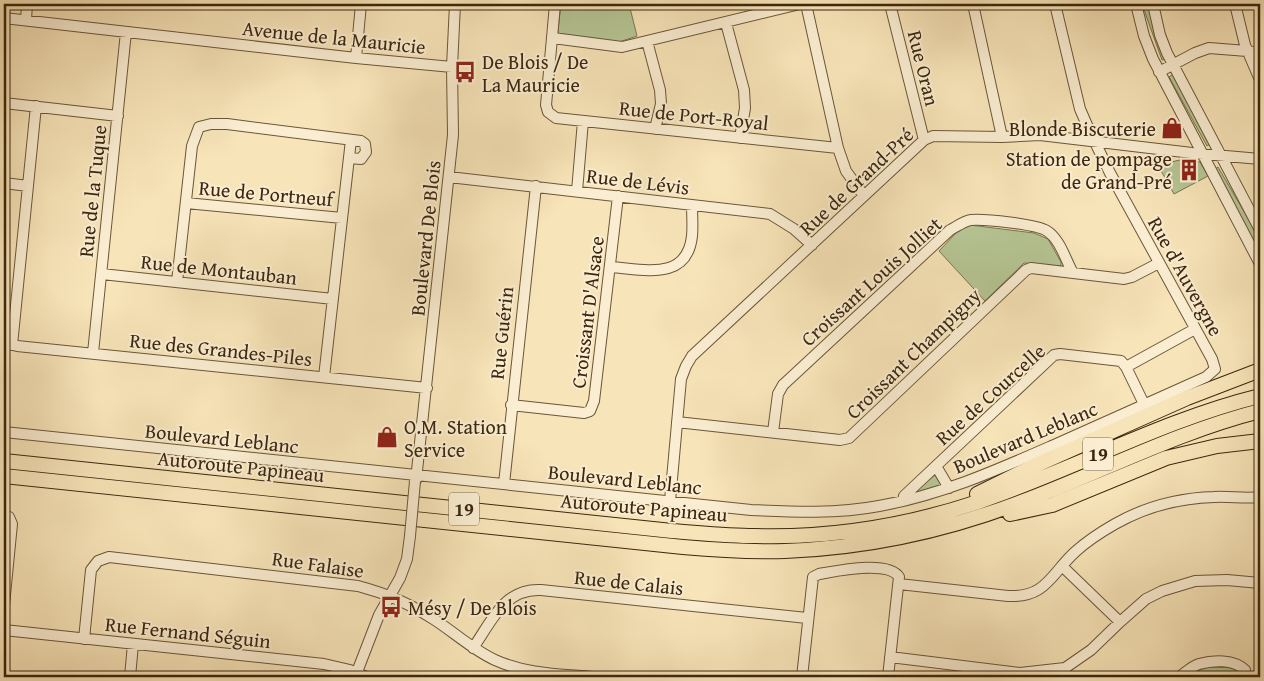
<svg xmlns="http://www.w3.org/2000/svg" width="1264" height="681" font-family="'Gentium Book Plus',serif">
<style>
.green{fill:#b6c594;stroke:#797651}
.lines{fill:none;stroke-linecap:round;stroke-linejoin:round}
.minor-casing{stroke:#6b5638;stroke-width:12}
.highway-casing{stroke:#3c270e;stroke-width:16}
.minor{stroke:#faedd1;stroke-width:10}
.highway{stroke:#f7e4b8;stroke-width:14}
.minor-bridge-casing{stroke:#6b5638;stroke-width:12;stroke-linecap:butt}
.minor-bridge{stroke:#faedd1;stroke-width:10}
.labels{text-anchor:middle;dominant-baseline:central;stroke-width:4;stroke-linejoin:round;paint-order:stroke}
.shield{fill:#faedd1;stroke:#756248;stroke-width:1}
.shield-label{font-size:19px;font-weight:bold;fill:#3c270e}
.street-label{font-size:20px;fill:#3c270e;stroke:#faedd1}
.poi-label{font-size:20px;fill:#3c270e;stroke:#faedd1;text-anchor:start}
</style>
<rect width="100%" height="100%" fill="#f7e4b8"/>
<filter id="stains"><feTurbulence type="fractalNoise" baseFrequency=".004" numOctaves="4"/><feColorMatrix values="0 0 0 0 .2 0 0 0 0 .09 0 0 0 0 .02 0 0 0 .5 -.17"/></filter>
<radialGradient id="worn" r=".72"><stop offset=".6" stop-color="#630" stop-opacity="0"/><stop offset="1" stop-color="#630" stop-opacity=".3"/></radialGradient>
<path class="green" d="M561 4H629L637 36 619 42 560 35 558 31Z
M1142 4H1149L1166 59 1162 60Z
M1173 74 1210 144 1207 146 1169 77Z
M1147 155 1166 163 1180 160 1200 162 1208 176 1174 194 1159 167 1155 169Z
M1218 167 1260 239V255L1215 169Z
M970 225 1034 233 1048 239 1061 262V266L1024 263 985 301 939 251 957 232Z
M935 475 941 485 918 492V489Z
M1208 667 1239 668 1242 677H1188L1194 672Z"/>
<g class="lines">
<g class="minor-casing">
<path id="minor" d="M555 4 546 105 548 112 556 118 838 148
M806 4 838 148 846 171 864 196
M890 4 924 140
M973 4 1002 137
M1136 4 1144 36 1153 59 1260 264
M1153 4 1160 35 1167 53 1260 230
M1235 4 1245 45 1260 80
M4 18 356 58 452 67
M26 20 27 4
M726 23 744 90 745 108 740 138
M553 38 622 47 800 4
M647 41 660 90 661 104 655 129
M356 58 361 4
M1159 72 1195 53 1209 48 1260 52
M4 103 118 116
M449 177 770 214 794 229 812 245
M4 183 28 186
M577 191 583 121
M186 203 342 218
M611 267C643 269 687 282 692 236 693 226 692 215 692 205
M102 274 333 299
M177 282 192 146 199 127 211 124H227L361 141 365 144 366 152 361 159 349 158
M4 343 17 346 427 388
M12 345 36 106
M93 353 126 32
M1126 367 1195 329
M324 377 351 140
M511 405 584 413 590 411 594 401 618 196
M677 422 840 440 849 438 1026 270 1031 268 1124 279 1132 277 1159 263
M4 432 751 510C794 512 837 514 879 506 941 495 997 470 1054 445 1105 422 1156 399 1206 377L1215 369 1212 359 1110 173 1090 132 1080 109 1055 4
M773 432 778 394 783 385 950 230C956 227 964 221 971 220 985 219 1036 224 1047 231 1060 239 1066 261 1073 273
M936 466 949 488
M416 480 453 135 452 67 455 4
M504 484 536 186
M670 501 681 379 686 366 692 356 924 140 933 136 1002 137 1040 135 1192 153 1260 159
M903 501 904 496 1054 355 1060 354 1121 361 1126 367 1144 404
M4 515 9 517 12 524 4 605
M1062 566 1120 622
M899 584 1008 596C1046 598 1051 574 1075 552 1087 541 1101 532 1115 524 1145 507 1180 498 1214 497 1230 496 1245 499 1260 497
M4 630 324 664 350 670 367 677
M84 639 91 570 98 561 109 557 358 586C385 593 411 604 435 620 455 633 473 650 495 660 526 674 560 674 593 677
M473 648C492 621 504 588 541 590L807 618
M890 657 1020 673 1065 668 1091 650 1120 622 1146 599 1162 591 1195 581 1227 580 1260 583
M357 672 379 615 400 578 407 559 410 536
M130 677 133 644
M802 677 813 577 819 574C837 571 888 560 899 577L888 677
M1179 677C1185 673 1192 666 1199 664 1213 660 1234 659 1245 670V677"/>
</g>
<g class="highway-casing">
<path id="highway" d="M4 461 672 531C700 533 727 536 755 536 830 538 906 526 978 502 1073 470 1162 420 1260 396
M4 476 683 547C717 550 751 552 785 551 866 548 945 531 1021 502 1101 472 1177 432 1260 411
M977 494 1034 466 1187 398 1260 370
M1010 514 1052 505 1166 458 1217 446 1260 441"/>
</g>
<use href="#minor" class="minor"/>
<use href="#highway" class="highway"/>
<g class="minor-bridge-casing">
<path id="minor-bridge" d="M410 536 415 481"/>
</g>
<use href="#minor-bridge" class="minor-bridge"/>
</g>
<defs>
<g id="bus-bare" transform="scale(1.725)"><path d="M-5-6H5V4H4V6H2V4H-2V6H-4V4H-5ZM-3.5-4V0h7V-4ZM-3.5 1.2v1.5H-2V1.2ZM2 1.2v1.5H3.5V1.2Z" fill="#8f2418" stroke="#faedd1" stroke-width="2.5" paint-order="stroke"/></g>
<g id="shop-bare" transform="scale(1.725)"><path d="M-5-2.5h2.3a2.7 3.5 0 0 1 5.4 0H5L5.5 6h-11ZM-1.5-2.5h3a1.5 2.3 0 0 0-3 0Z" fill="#8f2418" stroke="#faedd1" stroke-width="2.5" paint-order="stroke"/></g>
<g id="building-bare" transform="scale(1.725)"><path d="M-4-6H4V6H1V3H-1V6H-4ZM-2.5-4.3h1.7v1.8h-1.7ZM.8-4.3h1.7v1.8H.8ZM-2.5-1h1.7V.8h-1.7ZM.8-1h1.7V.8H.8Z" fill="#8f2418" stroke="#faedd1" stroke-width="2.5" paint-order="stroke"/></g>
</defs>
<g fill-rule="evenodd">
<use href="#bus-bare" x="465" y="72"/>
<use href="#shop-bare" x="1172" y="128"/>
<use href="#building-bare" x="1189" y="170"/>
<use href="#shop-bare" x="387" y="437"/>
<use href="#bus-bare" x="391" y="607"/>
</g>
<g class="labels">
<g class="shield">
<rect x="1083" y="437.5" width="30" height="33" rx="4"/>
<rect x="449" y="492.5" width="30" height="33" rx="4"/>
</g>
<g class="shield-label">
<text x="1098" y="454">19</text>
<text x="464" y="509">19</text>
</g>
<g class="street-label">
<text transform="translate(334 37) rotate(6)">Avenue de la Mauricie</text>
<text transform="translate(924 68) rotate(76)">Rue Oran</text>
<text transform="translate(694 115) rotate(6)">Rue de Port-Royal</text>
<text transform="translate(638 181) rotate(7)">Rue de Lévis</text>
<text transform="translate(856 181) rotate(-43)">Rue de Grand-Pré</text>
<text transform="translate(92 191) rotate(-84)">Rue de la Tuque</text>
<text transform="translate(266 193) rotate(5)">Rue de Portneuf</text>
<text transform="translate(425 238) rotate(-84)">Boulevard De Blois</text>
<text transform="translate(219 269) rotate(6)">Rue de Montauban</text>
<text transform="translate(1186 276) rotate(61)">Rue d'Auvergne</text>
<text transform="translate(871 281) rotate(-42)">Croissant Louis Jolliet</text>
<text transform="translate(587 312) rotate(-83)">Croissant D'Alsace</text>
<text transform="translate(501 333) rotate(-84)">Rue Guérin</text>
<text transform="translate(221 349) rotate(6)">Rue des Grandes-Piles</text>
<text transform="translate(913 353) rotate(-44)">Croissant Champigny</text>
<text transform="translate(990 394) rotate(-42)">Rue de Courcelle</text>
<text transform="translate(1025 437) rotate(-23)">Boulevard Leblanc</text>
<text transform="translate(222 438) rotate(6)">Boulevard Leblanc</text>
<text transform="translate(241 466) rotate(6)">Autoroute Papineau</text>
<text transform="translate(625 479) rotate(6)">Boulevard Leblanc</text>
<text transform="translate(644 507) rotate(5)">Autoroute Papineau</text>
<text transform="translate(318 564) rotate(8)">Rue Falaise</text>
<text transform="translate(629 582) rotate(6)">Rue de Calais</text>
<text transform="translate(188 632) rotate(6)">Rue Fernand Séguin</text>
</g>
<g class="poi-label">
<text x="482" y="61">De Blois / De<tspan x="482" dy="23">La Mauricie</tspan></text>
<text x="1156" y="128" text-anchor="end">Blonde Biscuterie</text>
<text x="1172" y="158" text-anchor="end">Station de pompage<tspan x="1172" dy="23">de Grand-Pré</tspan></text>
<text x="404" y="426">O.M. Station<tspan x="404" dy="23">Service</tspan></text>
<text x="408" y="607">Mésy / De Blois</text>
</g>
</g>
<rect width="1264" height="681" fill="none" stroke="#f7e4b8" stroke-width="20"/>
<rect x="5" y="5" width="1254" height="671" fill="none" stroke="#3c270e" stroke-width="2.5"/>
<rect x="10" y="10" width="1244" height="661" fill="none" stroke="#3c270e"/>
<rect width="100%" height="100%" filter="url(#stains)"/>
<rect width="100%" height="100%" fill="url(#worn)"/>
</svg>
